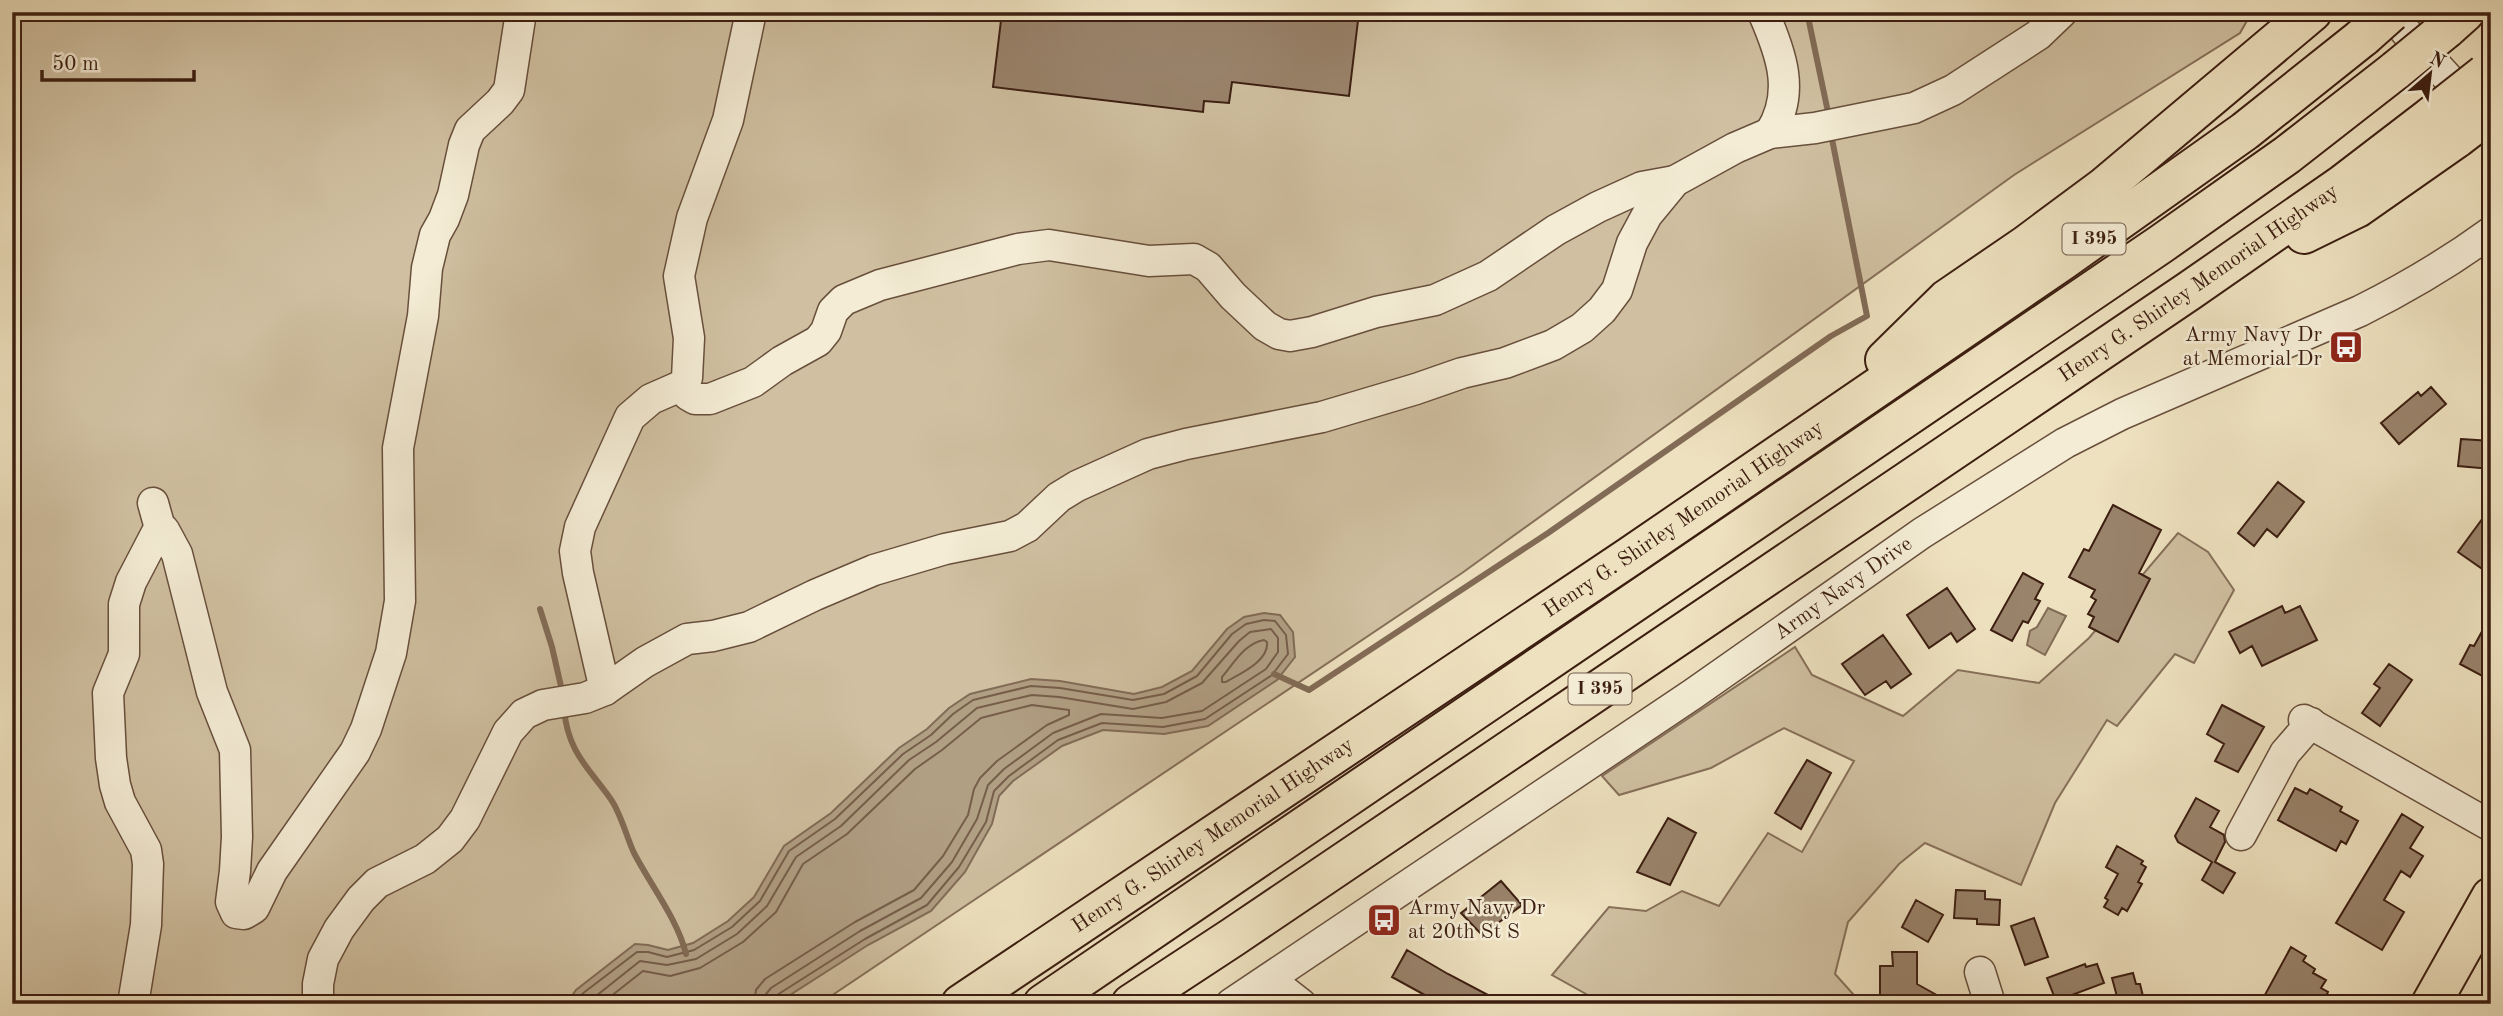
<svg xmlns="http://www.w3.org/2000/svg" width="2503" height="1016" font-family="'Old Standard TT',serif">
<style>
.green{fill:#d0c0a1;stroke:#866f59;stroke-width:2}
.water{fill:#b19f84;stroke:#826b56;stroke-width:2}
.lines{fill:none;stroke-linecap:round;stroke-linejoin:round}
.shore{stroke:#765e4a;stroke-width:2}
.stream{stroke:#826b56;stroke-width:6}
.building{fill:#99836b;stroke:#3c1e11;stroke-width:2}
.minor-casing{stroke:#684f3c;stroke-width:33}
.major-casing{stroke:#3c1e11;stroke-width:42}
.highway-casing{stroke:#3c1e11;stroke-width:42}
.minor{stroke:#f4ecd5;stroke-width:30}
.major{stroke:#eee1bf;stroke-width:38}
.highway{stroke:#eee1bf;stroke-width:38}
.highway-bridge-casing{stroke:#3c1e11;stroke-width:42;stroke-linecap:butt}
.highway-bridge{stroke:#eee1bf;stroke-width:38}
.labels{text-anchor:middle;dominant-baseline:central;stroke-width:5;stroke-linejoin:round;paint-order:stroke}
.shield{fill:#f4ecd5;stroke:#735c4c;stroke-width:2}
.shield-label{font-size:19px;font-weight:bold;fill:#3c1e11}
.street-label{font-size:21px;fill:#3c1e11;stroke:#f4ecd5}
.poi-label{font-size:21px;fill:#3c1e11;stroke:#f4ecd5;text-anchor:end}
</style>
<rect width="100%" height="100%" fill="#eee1bf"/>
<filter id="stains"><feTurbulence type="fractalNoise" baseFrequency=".00286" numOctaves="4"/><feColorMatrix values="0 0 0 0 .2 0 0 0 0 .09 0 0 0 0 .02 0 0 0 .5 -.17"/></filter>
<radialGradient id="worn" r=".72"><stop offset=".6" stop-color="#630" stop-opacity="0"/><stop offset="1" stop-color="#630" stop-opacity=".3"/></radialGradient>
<path class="green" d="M12 12H2252L2240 33 2014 175 1462 573 819 1004H12Z
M2178 533 2208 552 2234 590 2194 663 2175 654 2117 726 2107 720 2055 803 2021 885 1925 843 1899 864 1848 922 1835 974 1862 1004H1604L1552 975 1609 907 1646 911 1682 891 1719 906 1768 833 1802 852 1854 761 1784 728 1711 768 1619 795 1602 776 1795 647 1812 675 1903 716 1958 670 2039 683 2089 638Z"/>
<path class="water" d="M2048 608 2066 616 2045 655 2027 645 2030 631 2037 627Z
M1264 613 1280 615 1293 632 1295 657 1277 680 1208 726 1164 734 1103 730 1062 746 1013 781 999 796 992 824 965 872 931 911 868 945 776 1004H566L576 990 635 944 648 945 668 950 693 943 728 921 754 897 784 846 831 813 899 748 927 729 949 708 970 694 1031 679 1060 681 1134 694 1162 687 1192 671 1227 629 1244 617Z"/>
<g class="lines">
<path class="shore" d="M1264 640 1267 642C1269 661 1241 673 1226 682H1222V677C1234 663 1245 643 1264 640Z
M575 1004 582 994 637 952H648L667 957 694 950 732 927 760 901 789 851 835 819 903 754 931 735 953 714 973 700 1031 686 1060 688 1133 700 1164 694 1197 676 1232 634 1246 624 1264 620 1275 621 1286 635 1288 654 1272 675 1205 719 1163 727 1102 723 1058 740 1009 776 994 791 986 822 959 867 927 905 865 939 777 995 773 1004
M586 1004 640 961 667 965 696 959 737 934 767 906 796 857 841 826 909 760 936 742 977 708 1032 695 1059 697 1133 709 1166 702 1202 683 1239 641 1250 632 1271 629 1278 638V652L1266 669 1202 711 1162 718 1101 714 1053 733 1004 769 988 785 977 819 952 862 921 898 860 931 771 988 766 994 764 1004
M601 1004 643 971 670 976 700 968 743 942 776 912 803 864 847 834 915 769 942 750 981 718 1032 705 1069 710V715L1047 725 997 761 980 778 974 789 968 815 943 856 914 890 855 922 765 979 756 990 754 1004"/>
<path class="stream" d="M1807 12 1829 117
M540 609 552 647 563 695
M1274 674 1309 690 1548 533 1831 336 1867 316 1831 134
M564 709C568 752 587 766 610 798 621 813 626 836 634 853 650 884 678 920 686 954"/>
</g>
<path class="building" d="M1002 12H1359L1349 96 1232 82 1229 103 1204 101 1203 112 993 87Z
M2431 387 2446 404 2399 444 2381 423 2418 392 2421 396Z
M2461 439 2491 441V469L2458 466Z
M2278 482 2304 502 2277 537 2267 529 2254 546 2238 533Z
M2113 505 2161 530 2139 573 2150 579 2118 642 2089 627 2094 617 2088 614 2096 600 2091 597 2095 590 2069 577 2084 549 2089 551Z
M2491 507V575L2458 552Z
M2023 573 2043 584 2035 599 2040 601 2028 623 2023 621 2012 641 1991 630Z
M1947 588 1975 629 1957 642 1951 633 1929 648 1907 615Z
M2282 606 2285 613 2300 606 2317 640 2262 666 2252 646 2240 653 2229 632Z
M2491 615V669L2486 678 2460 664 2470 645 2474 646Z
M1883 635 1911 674 1891 688 1886 681 1865 695 1842 664Z
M2389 664 2412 680 2380 726 2362 713 2380 688 2374 684Z
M2222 705 2264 727 2238 772 2215 761 2224 744 2207 734Z
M1807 760 1831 773 1801 829 1775 813Z
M2295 788 2307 794 2310 789 2342 807 2340 811 2358 821 2346 844 2341 841 2336 851 2278 820Z
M2196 798 2219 811 2210 827 2224 835 2225 842 2215 862 2235 873 2223 893 2202 880 2212 862 2178 842 2175 836Z
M2402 814 2423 827 2410 848 2423 856 2410 877 2401 871 2384 900 2404 912 2382 950 2336 923Z
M1668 818 1696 833 1670 885 1637 872Z
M2117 846 2143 861 2141 864 2146 867 2138 882 2142 884 2127 911 2122 908 2118 915 2104 907 2108 900 2105 898 2118 874 2106 867Z
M1501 881 1522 905 1482 935 1461 913Z
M1956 890 1985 891V899L2000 900 1999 925 1977 924V919L1954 918Z
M1916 900 1943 915 1928 942 1902 927Z
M2034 918 2048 957 2025 965 2011 926Z
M2291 947 2306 956 2303 961 2315 969 2313 973 2326 980 2321 988 2328 992 2322 1004H2260Z
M1407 950 1448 974 1505 1004H1441L1392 977Z
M1892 952H1917V984L1942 998H1885V995H1880V966H1893Z
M2085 964 2086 967 2097 964 2104 983 2056 1001 2047 978Z
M2133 973 2136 984H2140L2145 1004H2119L2112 978Z"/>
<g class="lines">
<g class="minor-casing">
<g id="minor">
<path d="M1763 12C1781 53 1796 93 1770 133"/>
<path d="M2388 12 2475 108"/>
<path d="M683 385 688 395 695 399H710L753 382 782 361 818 341 826 331 833 311 844 300 880 285 1018 249 1049 245 1149 261 1194 259 1208 267 1233 296 1265 326 1279 334 1290 336 1312 332 1376 312 1435 300 1488 276 1556 230 1598 207 1642 187 1675 181"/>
<path d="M153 503 160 528"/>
<path d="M605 690 578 573 575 551 580 527 630 417 651 399 683 385 687 378 689 338 679 276 692 218 728 120 751 12"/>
<path d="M2304 720 2491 826"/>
<path d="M2241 835 2285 753 2311 723"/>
<path d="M1980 972 1990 1004"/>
<path d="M1269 979 1301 1004"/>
<path d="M133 1004 146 925 148 864 146 850 120 802 115 785 111 758 108 693 124 654V604L131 582 156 534 160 528 164 530 177 554 212 692 235 750 237 837 235 871 231 902 236 913 244 914 254 908 272 871 355 752 366 729 391 653 400 601 398 448 423 316 427 268 435 235 444 219 453 195 464 145 470 130 500 102 509 90 521 12"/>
<path d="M318 1004V984L323 959 339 929 361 899 377 883 425 859 450 839 465 819 508 732 524 714 543 705 585 698 605 690 645 662 687 639 713 636 749 627 815 595 874 570 945 549 1010 536 1027 527 1059 497 1077 486 1148 454 1186 444 1322 417 1416 389 1462 373 1505 363 1553 345 1582 328 1602 310 1617 290 1632 243 1647 215 1675 181 1735 148 1770 133 1815 128 1914 108 1953 90 2038 35 2062 12"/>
<path id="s1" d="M1231 1004 1693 694 1922 533 2065 443 2122 414 2360 311C2406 288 2450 262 2491 232"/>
</g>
</g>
<g class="major-casing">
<path id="major" d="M2431 1004 2491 897"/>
</g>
<g class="highway-casing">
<g id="highway">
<path d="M2446 29 2465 12"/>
<path d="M2304 234 2357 208 2457 138"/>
<path d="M1885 360 1947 299 2026 245 2104 187 2312 12"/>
<path id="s2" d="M961 1004 1629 557 2062 261 2245 131 2363 37"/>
<path d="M1043 1004 2161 244 2287 155 2396 70"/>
<path id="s3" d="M1131 1004 1233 937 2189 291 2343 184 2433 115"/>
</g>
</g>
<use href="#minor" class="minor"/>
<use href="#major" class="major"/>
<use href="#highway" class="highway"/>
<g class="highway-bridge-casing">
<path id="highway-bridge" d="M2363 37 2391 12
M2396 70 2446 29
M2433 115 2485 74
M2457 138 2491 112"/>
</g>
<use href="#highway-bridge" class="highway-bridge"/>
</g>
<defs>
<g id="bus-square" transform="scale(1.75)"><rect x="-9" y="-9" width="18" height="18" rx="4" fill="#8f2418" stroke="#f4ecd5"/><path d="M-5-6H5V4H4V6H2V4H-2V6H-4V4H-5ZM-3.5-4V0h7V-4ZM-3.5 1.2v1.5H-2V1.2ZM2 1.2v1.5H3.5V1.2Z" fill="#fff"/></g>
</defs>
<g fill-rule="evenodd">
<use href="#bus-square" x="2346" y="347"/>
<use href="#bus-square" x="1384" y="920"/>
</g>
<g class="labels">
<g class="shield">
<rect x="2062.5" y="223.5" width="63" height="31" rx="5"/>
<rect x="1568.5" y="673.5" width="63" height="31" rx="5"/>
</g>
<g class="shield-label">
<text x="2094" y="239">I 395</text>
<text x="1600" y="689">I 395</text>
</g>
<g class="street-label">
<text stroke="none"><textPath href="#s3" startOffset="1288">Henry G. Shirley Memorial Highway</textPath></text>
<text stroke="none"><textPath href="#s2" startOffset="870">Henry G. Shirley Memorial Highway</textPath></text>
<text stroke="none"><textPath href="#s1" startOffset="740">Army Navy Drive</textPath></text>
<text stroke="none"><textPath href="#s2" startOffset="303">Henry G. Shirley Memorial Highway</textPath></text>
</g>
<g class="poi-label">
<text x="2322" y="335">Army Navy Dr<tspan x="2322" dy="24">at Memorial Dr</tspan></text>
<text x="1408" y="908" text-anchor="start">Army Navy Dr<tspan x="1408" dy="24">at 20th St S</tspan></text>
</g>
</g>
<rect width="2503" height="1016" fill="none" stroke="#eee1bf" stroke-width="42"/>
<rect x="14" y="14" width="2475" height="988" fill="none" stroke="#3c1e11" stroke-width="3.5"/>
<rect x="21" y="21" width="2461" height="974" fill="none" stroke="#3c1e11" stroke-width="2"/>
<g transform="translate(2430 74) rotate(28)" stroke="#f4ecd5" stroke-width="5" paint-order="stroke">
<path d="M0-5L12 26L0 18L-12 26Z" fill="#3c1e11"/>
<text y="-10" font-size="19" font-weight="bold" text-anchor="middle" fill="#3c1e11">N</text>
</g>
<path d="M42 70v10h152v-10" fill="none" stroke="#3c1e11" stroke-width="3.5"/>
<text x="52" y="70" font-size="21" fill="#3c1e11" stroke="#f4ecd5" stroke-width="5" paint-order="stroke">50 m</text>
<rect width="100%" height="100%" filter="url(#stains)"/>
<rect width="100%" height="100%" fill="url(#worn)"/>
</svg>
